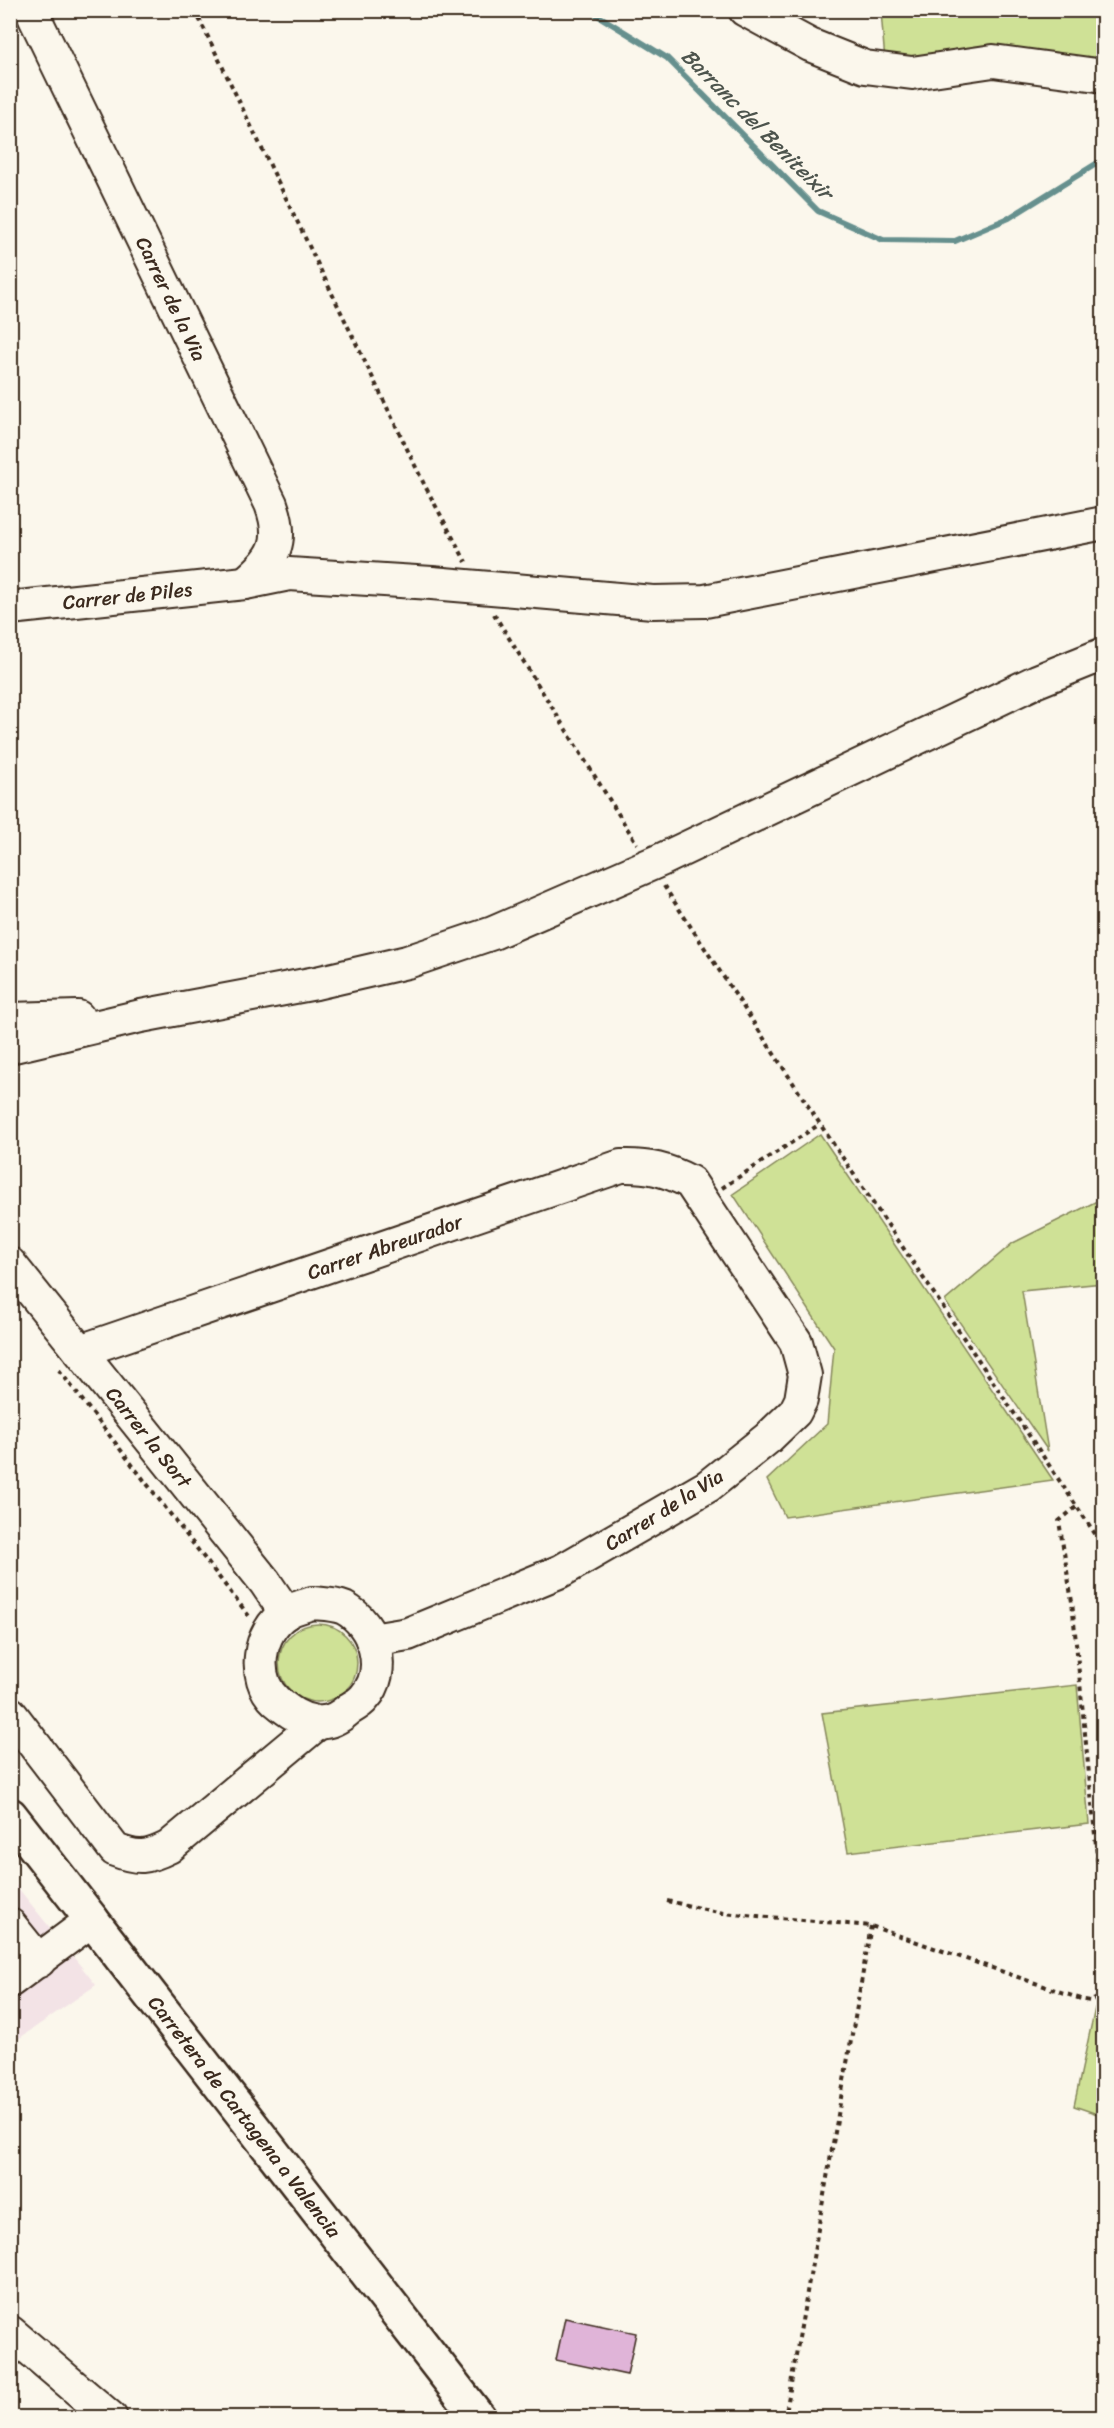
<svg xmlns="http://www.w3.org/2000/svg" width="1114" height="2428" font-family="Sriracha,sans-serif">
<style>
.built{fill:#f3e3e6}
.grass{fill:#cfe196;stroke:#85865a;stroke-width:1.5}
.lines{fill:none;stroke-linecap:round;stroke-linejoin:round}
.stream{stroke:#66908e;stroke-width:6}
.building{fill:#e0b4d8;stroke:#3b2a1e;stroke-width:1.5}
.minor-casing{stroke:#3b2a1e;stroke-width:36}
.major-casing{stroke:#3b2a1e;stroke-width:38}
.highway-casing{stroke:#3b2a1e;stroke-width:38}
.path{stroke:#3b2a1e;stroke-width:4;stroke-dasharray:4.5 4.5;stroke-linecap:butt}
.minor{stroke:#fbf7ec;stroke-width:32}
.major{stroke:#fbf7ec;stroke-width:33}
.highway{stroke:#fbf7ec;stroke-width:33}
.labels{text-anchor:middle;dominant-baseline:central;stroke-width:6;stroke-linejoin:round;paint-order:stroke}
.street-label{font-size:20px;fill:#3b2a1e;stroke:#fbf7ec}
.water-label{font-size:21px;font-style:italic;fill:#4d544d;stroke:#fbf7ec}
</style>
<rect width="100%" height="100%" fill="#fbf7ec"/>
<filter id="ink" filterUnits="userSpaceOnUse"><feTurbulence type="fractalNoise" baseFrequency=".0167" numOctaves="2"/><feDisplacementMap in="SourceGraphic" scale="12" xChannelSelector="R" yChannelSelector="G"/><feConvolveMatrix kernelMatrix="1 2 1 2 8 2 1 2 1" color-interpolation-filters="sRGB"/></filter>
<g filter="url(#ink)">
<path class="built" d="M10 1878 96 1985 11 2044H10Z"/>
<path class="grass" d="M881 11H1103V66L885 61Z
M820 1134 1053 1480 785 1517 767 1480 827 1424 834 1348 733 1194Z
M1103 1198V1283L1022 1291 1048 1451 945 1301 1013 1243Z
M279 1663a39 39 0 1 1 78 0a39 39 0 1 1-78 0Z
M1077 1685 1089 1824 848 1852 822 1713Z
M1103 2001V2116L1074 2106 1095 2008Z"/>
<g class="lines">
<path class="stream" d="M589 10 667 58 818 211 883 240 955 241 1009 218 1104 159"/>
</g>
<path class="building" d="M565 2318 636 2333 627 2375 556 2360Z"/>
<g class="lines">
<g class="minor-casing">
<g id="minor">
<path id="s1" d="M31 10 271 504C285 542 275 558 245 583"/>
<path d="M745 10 810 45 865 67 912 73 993 61 1104 76"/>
<path id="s2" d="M10 608 245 583 289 574 432 583 653 602 705 601 1104 523"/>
<path d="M10 1019 78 1017"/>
<path d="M10 1047 141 1016 316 983 407 962 493 933 663 859 1037 681 1104 654"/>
<path id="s3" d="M10 1264 265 1582 286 1613"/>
<path id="s4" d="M80 1351 621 1166C648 1165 667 1170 690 1182L796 1342 805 1375 801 1400 795 1412 768 1438 708 1486 561 1571 408 1634 372 1640"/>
<path d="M312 1603C323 1604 334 1604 344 1608 375 1624 389 1671 364 1698 360 1703 354 1706 349 1709 340 1717 328 1724 316 1722 300 1720 288 1711 276 1701 251 1678 258 1631 286 1613 293 1608 304 1606 312 1603Z"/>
<path d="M10 1713 115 1850C138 1859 147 1858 169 1847L318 1723"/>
<path d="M10 1925 39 1961"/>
<path d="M10 1981 92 1920"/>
<path d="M10 2332 111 2418"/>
</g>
</g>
<g class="major-casing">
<path id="major" d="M10 1815 92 1920"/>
</g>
<g class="highway-casing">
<g id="highway">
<path id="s5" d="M92 1920 479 2418"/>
</g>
</g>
<path class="path" d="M195 10 425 486 466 562
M494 614 637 844
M664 886 820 1124 1104 1547
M722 1188 820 1124
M59 1370 249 1616
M1076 1507 1059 1521 1072 1602 1104 1926
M667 1901 723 1913 871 1926 1084 2000 1091 2001 1104 1995
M785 2418 871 1926"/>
<use href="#minor" class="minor"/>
<use href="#major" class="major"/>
<use href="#highway" class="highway"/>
</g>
</g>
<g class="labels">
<g class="street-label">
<text stroke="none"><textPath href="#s1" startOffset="321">Carrer de la Via</textPath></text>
<text stroke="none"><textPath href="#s2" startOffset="118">Carrer de Piles</textPath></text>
<text stroke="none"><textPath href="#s4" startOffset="322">Carrer Abreurador</textPath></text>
<text stroke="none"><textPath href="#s3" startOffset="222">Carrer la Sort</textPath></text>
<text transform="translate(664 1510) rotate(-32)">Carrer de la Via</text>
<text stroke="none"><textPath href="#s5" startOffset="249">Carretera de Cartagena a Valencia</textPath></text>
</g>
<g class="water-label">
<text transform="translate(757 124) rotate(45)">Barranc del Beniteixir</text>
</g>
</g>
<rect width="1114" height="2428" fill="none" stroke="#fbf7ec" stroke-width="36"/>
<rect x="18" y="18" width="1078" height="2392" fill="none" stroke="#3b2a1e" stroke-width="2" filter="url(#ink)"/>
</svg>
